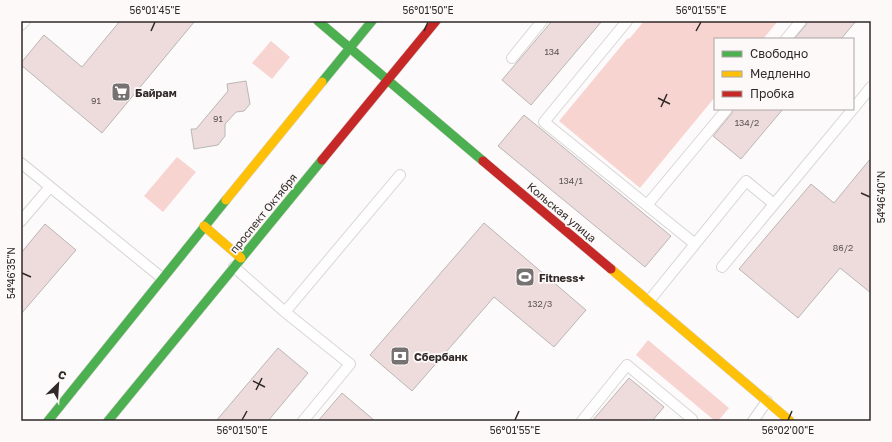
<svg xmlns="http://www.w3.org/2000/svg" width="892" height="442" font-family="'Golos Text',sans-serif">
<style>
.green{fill:#f8d4d1}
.building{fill:#eddcdb;stroke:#bab6b6}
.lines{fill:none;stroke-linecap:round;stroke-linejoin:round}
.lane-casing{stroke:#d9d5d5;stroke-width:12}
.fast-casing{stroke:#d9d5d5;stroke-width:10}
.slow-casing{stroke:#d9d5d5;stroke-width:10}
.jam-casing{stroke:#d9d5d5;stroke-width:10}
.lane{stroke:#fffefe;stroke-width:10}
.fast{stroke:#4caf50;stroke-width:9}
.slow{stroke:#ffc107;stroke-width:9}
.jam{stroke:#c62828;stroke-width:9}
.ticks{fill:none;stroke:#2f2928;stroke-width:1.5}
.labels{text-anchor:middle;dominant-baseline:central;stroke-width:3.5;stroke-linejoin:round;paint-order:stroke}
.number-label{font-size:9px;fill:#5e5655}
.poi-label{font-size:11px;font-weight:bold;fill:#2f2928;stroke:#fdf9f9;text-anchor:start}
.street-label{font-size:11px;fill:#2f2928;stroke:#fdf9f9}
.neatline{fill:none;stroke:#2f2928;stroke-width:1.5}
.ticks-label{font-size:10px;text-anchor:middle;fill:#2f2928}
</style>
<rect width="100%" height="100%" fill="#fcfafa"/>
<path class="green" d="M644 21H778L763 39H715V97L640 188 559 121 627 39 630 38Z
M271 41 290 57 272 79 252 63Z
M177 157 196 172 163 212 144 196Z
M648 340 729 408 718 421H715L636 355Z"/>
<path class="building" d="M120 21H195L102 133 21 65V63L44 35 82 67Z
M552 21H602L531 105 502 80Z
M807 21H856L841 39H794L806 25Z
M246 81 250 104 244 111 236 112 225 124V136L218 145 194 149 191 129H196L228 91 227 84Z
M733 109H783L741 159 713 136 732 113Z
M524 115 671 236 645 267 498 146Z
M871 158V293L840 268 798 318 739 269 811 184 834 203Z
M484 223 586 310 554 347 494 297 412 391 370 355Z
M45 224 76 250 21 314V253Z
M278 348 308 373 268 421H216Z
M629 378 664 407 652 421H592Z
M342 393 375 421H318Z"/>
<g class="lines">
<g class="lane-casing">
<path id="lane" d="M627 21 544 122 695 244
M21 25 25 21
M786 39 801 21
M512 58 542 21
M853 109 871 87
M21 163 162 278
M647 205 727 109
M21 221 50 187
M234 267 285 312 350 364 303 421
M722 267 853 109
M649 301 746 181 774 204
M285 312 400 175
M582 421 627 365 692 419
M753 421 767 401"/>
</g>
<g class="fast-casing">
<path id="fast" d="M318 21 483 161
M322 82 372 21
M48 421 226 200
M108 421 322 160"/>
</g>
<g class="slow-casing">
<path id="slow" d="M226 200 322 82
M204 226 241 258
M611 269 790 421"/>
</g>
<g class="jam-casing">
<path id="jam" d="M322 160 436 21
M483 161 611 269"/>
</g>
<use href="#lane" class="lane"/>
<use href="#fast" class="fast"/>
<use href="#slow" class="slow"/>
<use href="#jam" class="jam"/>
</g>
<path class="ticks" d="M151 31 155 22M424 31 428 22M696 31 701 22M658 98 670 104M661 107 667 94M861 193 870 197M22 273 31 277M253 381 265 387M256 390 262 378M242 420 247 411M515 420 519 411M788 420 792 411"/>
<defs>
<g id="supermarket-square" transform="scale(1)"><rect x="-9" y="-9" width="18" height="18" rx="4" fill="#777272" stroke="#fdf9f9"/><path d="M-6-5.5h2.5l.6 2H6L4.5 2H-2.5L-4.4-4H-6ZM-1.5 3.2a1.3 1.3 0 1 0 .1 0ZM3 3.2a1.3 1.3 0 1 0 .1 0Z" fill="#fff"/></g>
<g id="stadium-square" transform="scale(1)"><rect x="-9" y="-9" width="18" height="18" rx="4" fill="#777272" stroke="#fdf9f9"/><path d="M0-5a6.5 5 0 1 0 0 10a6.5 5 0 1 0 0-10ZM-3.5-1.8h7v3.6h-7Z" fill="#fff"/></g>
<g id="bank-square" transform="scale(1)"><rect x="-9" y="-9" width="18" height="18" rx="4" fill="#777272" stroke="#fdf9f9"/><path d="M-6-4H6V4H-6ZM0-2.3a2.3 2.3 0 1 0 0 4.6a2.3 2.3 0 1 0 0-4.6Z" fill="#fff"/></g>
</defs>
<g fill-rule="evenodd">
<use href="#supermarket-square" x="121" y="92"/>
<use href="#stadium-square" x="525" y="277"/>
<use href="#bank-square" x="400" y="356"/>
</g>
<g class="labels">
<g class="number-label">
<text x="552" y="51">134</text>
<text x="96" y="100">91</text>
<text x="218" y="118">91</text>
<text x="747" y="122">134/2</text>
<text x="571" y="180">134/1</text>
<text x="843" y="247">86/2</text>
<text x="540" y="303">132/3</text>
</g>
<g class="poi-label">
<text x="135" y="92">Байрам</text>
<text x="539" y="277">Fitness+</text>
<text x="414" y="356">Сбербанк</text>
</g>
<g class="street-label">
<text transform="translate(562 212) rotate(40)">Кольская улица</text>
<text transform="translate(263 213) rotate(-51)">проспект Октября</text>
</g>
</g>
<rect width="892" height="442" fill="none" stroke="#fdf9f9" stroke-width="44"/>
<rect x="714" y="38" width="140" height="72" fill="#fdf9f9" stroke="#aba6a5"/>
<rect x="722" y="51" width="20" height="6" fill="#4caf50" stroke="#aba6a5"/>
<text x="750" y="58" font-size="12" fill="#2f2928">Свободно</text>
<rect x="722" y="71" width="20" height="6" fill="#ffc107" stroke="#aba6a5"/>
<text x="750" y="78" font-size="12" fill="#2f2928">Медленно</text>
<rect x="722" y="91" width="20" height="6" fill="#c62828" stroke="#aba6a5"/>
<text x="750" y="98" font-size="12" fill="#2f2928">Пробка</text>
<g transform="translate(58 384) rotate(25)" stroke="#fdf9f9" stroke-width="3" paint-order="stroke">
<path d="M0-3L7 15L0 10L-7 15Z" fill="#2f2928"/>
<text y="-6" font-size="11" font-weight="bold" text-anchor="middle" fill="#2f2928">С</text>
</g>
<rect x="22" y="22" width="848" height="398" class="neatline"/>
<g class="ticks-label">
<text x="155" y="14">56°01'45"E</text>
<text x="428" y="14">56°01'50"E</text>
<text x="701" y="14">56°01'55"E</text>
<text transform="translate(881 197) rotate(-90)" y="4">54°46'40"N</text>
<text transform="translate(11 273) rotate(-90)" y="4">54°46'35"N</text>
<text x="242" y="434">56°01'50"E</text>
<text x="515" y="434">56°01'55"E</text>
<text x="788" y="434">56°02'00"E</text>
</g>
</svg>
